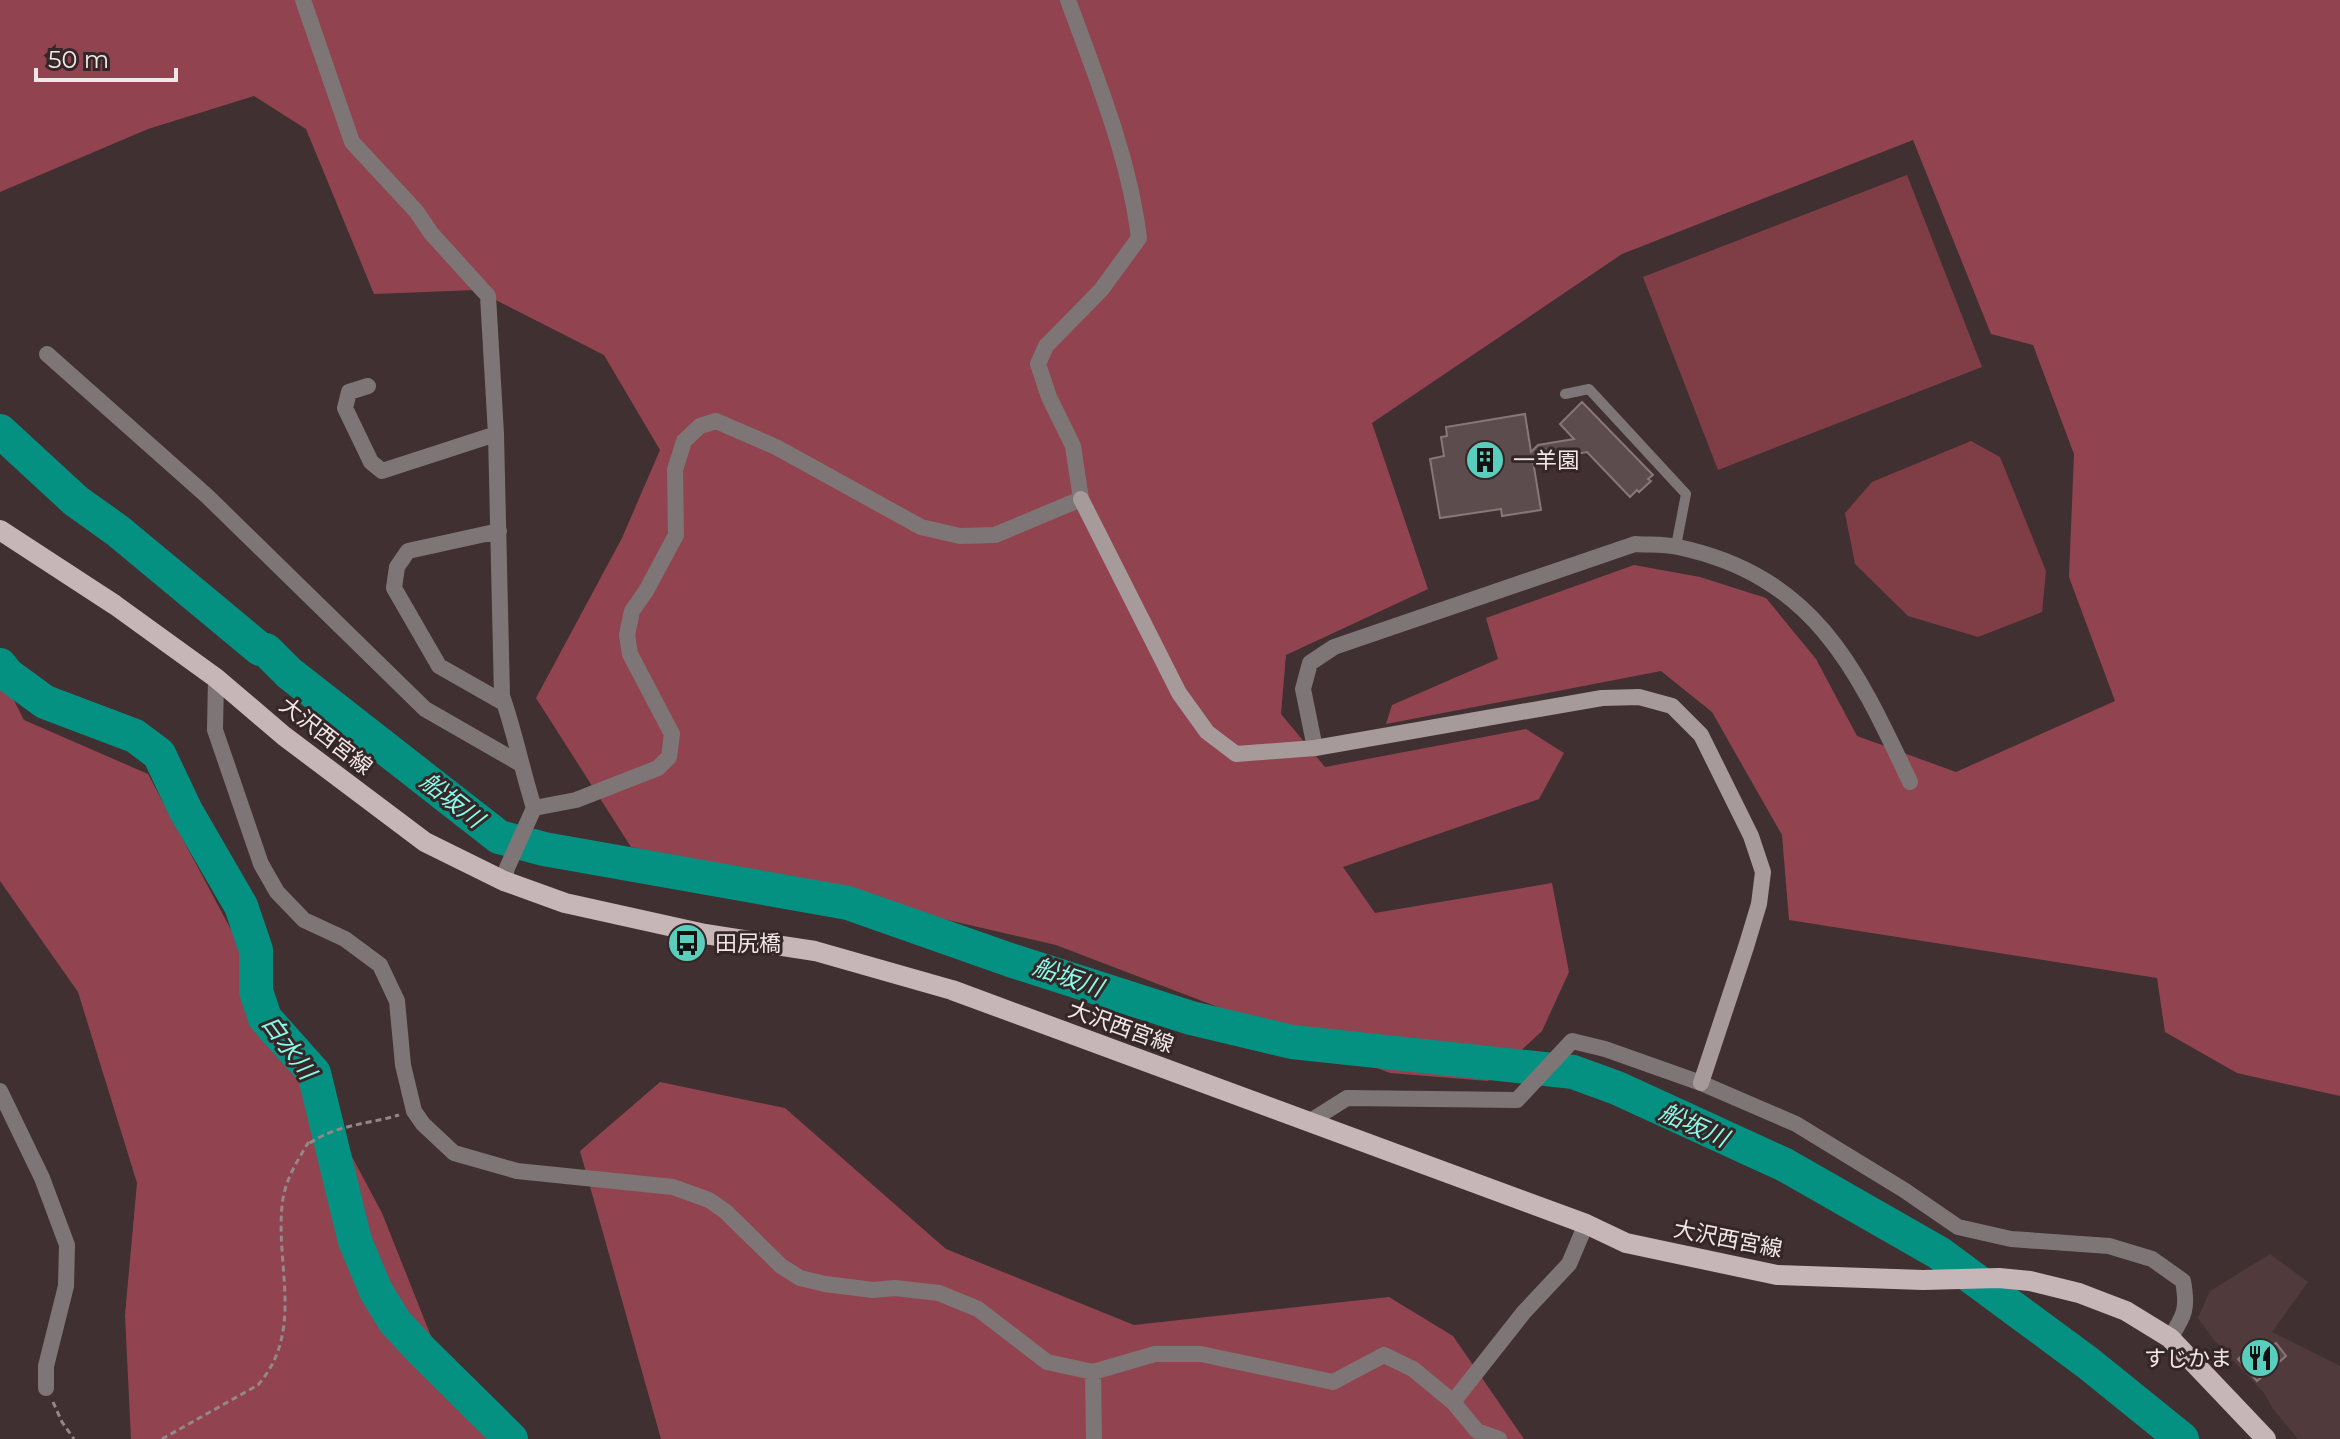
<svg xmlns="http://www.w3.org/2000/svg" width="2340" height="1439" font-family="Montserrat,'Noto Sans JP',sans-serif">
<style>
.built{fill:#503a3c}
.green{fill:#7f3d46}
.forest{fill:#91444f}
.lines{fill:none;stroke-linecap:round;stroke-linejoin:round}
.river{stroke:#059182;stroke-width:34}
.building{fill:#5d4c4d;stroke:#897677;stroke-width:2}
.path{stroke:#958788;stroke-width:3;stroke-dasharray:6 4;stroke-linecap:butt}
.lane{stroke:#7e7676;stroke-width:10}
.street{stroke:#7e7676;stroke-width:16}
.secondary{stroke:#a79a9b;stroke-width:16}
.primary{stroke:#c7b6b7;stroke-width:20}
.labels{text-anchor:middle;dominant-baseline:central;stroke-width:6;stroke-linejoin:round;paint-order:stroke}
.poi-label{font-size:22px;fill:#f2e7e8;stroke:#352627;text-anchor:start}
.street-label{font-size:22px;fill:#f2e7e8;stroke:#352627}
.water-label{font-size:24px;font-style:italic;fill:#8afbe9;stroke:#352627}
</style>
<rect width="100%" height="100%" fill="#403031"/>
<path class="built" d="M2270 1254 2308 1282 2272 1332 2340 1366V1439H2298L2273 1409 2264 1393 2214 1340 2198 1318 2210 1291Z"/>
<path class="green" d="M1907 175 1982 367 1718 470 1643 277Z
M1971 441 2000 457 2046 571 2042 612 1978 637 1908 616 1855 564 1845 513 1872 482Z"/>
<path class="forest" d="M0 0H2340V1096L2237 1073 2165 1032 2157 978 1789 920 1782 835 1712 712 1661 671 1386 724 1392 705 1498 659 1486 618 1634 565 1700 577 1766 598 1816 659 1857 736 1956 772 2115 701 2069 577 2074 454 2033 345 1991 334 1913 140 1622 254 1372 423 1428 589 1286 655 1281 714 1325 767 1526 729 1564 753 1539 799 1343 867 1375 913 1552 883 1569 972 1542 1031 1488 1081 1390 1073 1056 945 631 847 536 698 622 538 660 450 604 355 476 290 374 294 306 129 254 96 148 129 0 192Z
M0 673 24 720 148 774 382 1213 452 1389 516 1439H131L125 1315 137 1183 78 992 0 881Z
M660 1082 785 1108 946 1249 1134 1325 1389 1297 1453 1336 1524 1439H661L580 1151Z"/>
<g class="lines">
<path class="river" d="M0 431 76 501 118 531 260 649 266 650 289 673 499 837 544 849 848 903 1010 960 1191 1018 1292 1042 1573 1072 1617 1088 1785 1165 1939 1253 2088 1363 2182 1439
M0 665 8 675 45 702 135 736 159 754 186 811 241 906 256 950V991L265 1018 314 1073 355 1241 376 1291 395 1322 422 1351 511 1439"/>
</g>
<path class="building" d="M1582 402 1653 475 1648 479 1651 481 1639 492 1637 490 1630 497 1587 452 1533 461 1541 510 1502 516 1501 509 1440 518 1430 459 1444 456 1441 437 1447 436 1446 427 1525 414 1531 452 1538 445 1574 439 1560 424Z
M2262 1339 2271 1347 2276 1343 2286 1356 2257 1381 2238 1359Z"/>
<g class="lines">
<path class="path" d="M53 1402 62 1422 74 1439
M162 1439 258 1385C304 1332 276 1268 282 1206 284 1182 296 1163 308 1143L307 1145C337 1124 365 1125 399 1115"/>
<path class="lane" d="M1565 394 1589 389 1686 494 1676 546"/>
<path class="street" d="M303 0 352 142 416 211 431 233 488 296 496 434 502 696C515 733 522 770 534 808L507 868 504 881
M47 354 207 496 425 709 519 763
M368 386 349 392 345 408 371 462 382 471 496 434
M499 531 408 551 397 567 394 588 439 666 504 703
M216 678 215 730 261 864 277 892 304 920 345 939 380 965 397 1001 403 1065 414 1111 423 1124 454 1153 517 1171 673 1187 709 1200 725 1211 781 1266 800 1278 825 1284 873 1290 895 1288 939 1293 978 1309 1047 1362 1093 1372 1155 1354H1201L1333 1382 1384 1355 1413 1369 1453 1402 1477 1431 1499 1439
M1315 748 1303 689 1310 663 1334 647 1635 544C1649 545 1665 544 1678 547 1814 576 1856 667 1910 782
M534 808 576 800 658 768 669 757 672 734 630 654 627 635 632 611 646 591 676 535 675 470 684 441 700 426 716 421 776 447 921 527 960 536 995 535 1081 499 1073 446 1049 397 1038 364 1046 346 1101 290 1139 238C1129 156 1096 77 1068 0
M0 1091 42 1178 67 1245 66 1286 46 1366V1388
M1309 1122 1347 1098 1517 1100 1572 1041 1605 1049 1701 1083 1796 1124 1904 1190 1958 1227 2011 1239 2109 1246 2152 1259 2183 1281C2188 1308 2185 1315 2170 1338
M1093 1372 1094 1439
M1453 1402 1524 1312 1569 1264 1586 1224"/>
<path class="secondary" d="M1081 499 1179 693 1207 732 1236 754 1315 748 1602 698 1639 697 1672 706 1701 735 1751 836 1763 872 1759 904 1746 947 1701 1083"/>
<path class="primary" d="M0 530 115 605 216 678 284 736 425 842 504 881 565 903 705 934 815 951 952 990 1586 1224 1626 1243 1777 1275 1923 1280 1999 1278 2030 1281 2079 1293 2126 1311 2170 1338 2266 1439"/>
</g>
<defs>
<g id="building-disc" transform="scale(2)"><circle r="9.5" fill="#5acebd" stroke="#352627"/><path d="M-4-6H4V6H1V3H-1V6H-4ZM-2.5-4.3h1.7v1.8h-1.7ZM.8-4.3h1.7v1.8H.8ZM-2.5-1h1.7V.8h-1.7ZM.8-1h1.7V.8H.8Z" fill="#111"/></g>
<g id="bus-disc" transform="scale(2)"><circle r="9.5" fill="#5acebd" stroke="#352627"/><path d="M-5-6H5V4H4V6H2V4H-2V6H-4V4H-5ZM-3.5-4V0h7V-4ZM-3.5 1.2v1.5H-2V1.2ZM2 1.2v1.5H3.5V1.2Z" fill="#111"/></g>
<g id="restaurant-disc" transform="scale(2)"><circle r="9.5" fill="#5acebd" stroke="#352627"/><path d="M-5-6h1v4h1v-4h1v4h1v-4h1v5L-1.5 .5V6h-2V.5L-5-1ZM5-6V6H3V1.5H1.5Q1.5-4 5-6Z" fill="#111"/></g>
</defs>
<g fill-rule="evenodd">
<use href="#building-disc" x="1485" y="460"/>
<use href="#bus-disc" x="687" y="943"/>
<use href="#restaurant-disc" x="2260" y="1358"/>
</g>
<g class="labels">
<g class="poi-label">
<text x="1513" y="460">一羊園</text>
<text x="715" y="943">田尻橋</text>
<text x="2232" y="1358" text-anchor="end">すじかま</text>
</g>
<g class="street-label">
<text transform="translate(326 736) rotate(38)">大沢西宮線</text>
<text transform="translate(1121 1027) rotate(20)">大沢西宮線</text>
<text transform="translate(1728 1239) rotate(11)">大沢西宮線</text>
</g>
<g class="water-label">
<text transform="translate(452 800) rotate(38)">船坂川</text>
<text transform="translate(1068 977) rotate(19)">船坂川</text>
<text transform="translate(289 1047) rotate(54)">白水川</text>
<text transform="translate(1694 1125) rotate(24)">船坂川</text>
</g>
</g>
<path d="M36 68v12h140v-12" fill="none" stroke="#f2e7e8" stroke-width="4"/>
<text x="48" y="68" font-size="24" fill="#f2e7e8" stroke="#352627" stroke-width="6" paint-order="stroke">50 m</text>
</svg>
